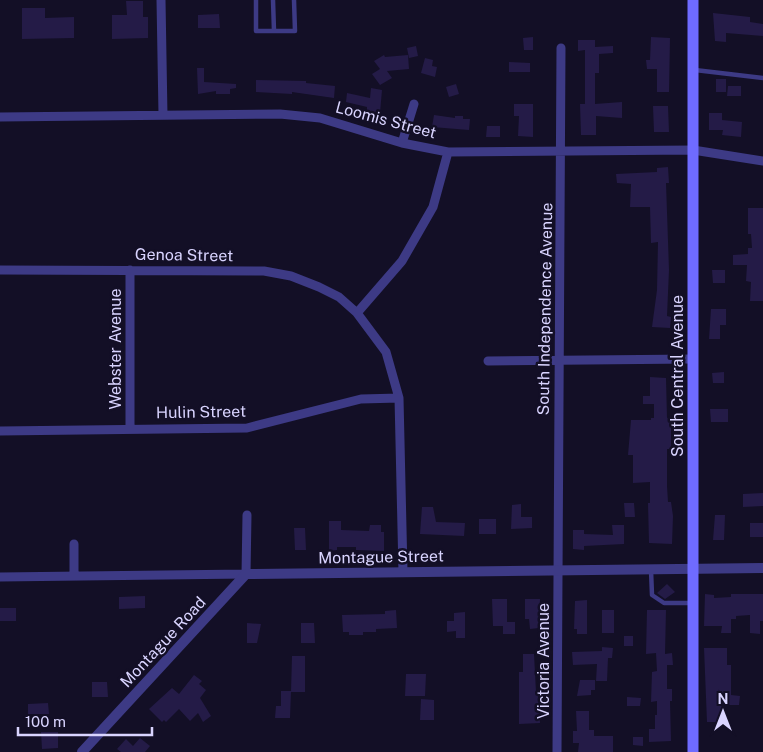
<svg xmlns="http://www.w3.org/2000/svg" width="763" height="752" font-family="'Public Sans',sans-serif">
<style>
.building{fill:#241b47}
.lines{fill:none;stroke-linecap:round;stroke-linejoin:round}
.service{stroke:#3d3a85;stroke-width:4.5}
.minor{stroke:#3d3a85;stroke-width:9}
.tertiary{stroke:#3d3a85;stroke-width:10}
.secondary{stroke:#6f6bff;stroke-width:11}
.labels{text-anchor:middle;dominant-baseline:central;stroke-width:5;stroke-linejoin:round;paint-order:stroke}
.street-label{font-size:16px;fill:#d9d4ff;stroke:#130f26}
</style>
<rect width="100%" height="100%" fill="#130f26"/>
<path class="building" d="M126 1H143V17H148V38L112 39V15H127Z
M22 8H45V18L74 17V38L22 39Z
M713 13 750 17V22L763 24V36L726 33V42L715 41Z
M219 14 220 28H198V15Z
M533 37V50H524L523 38Z
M651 37 670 38 669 92H657V69H647L646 60H650Z
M578 40H595V47L613 46V53L599 54V73H595V104L622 102V118L596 116V135H581L580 104H585V50L578 51Z
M416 46 418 56 409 58 407 48Z
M384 55 385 57 408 55 409 69 387 71 392 78 380 85 372 74 380 69 374 61Z
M425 58 433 60 432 66 437 67 435 77 421 73Z
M509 62 530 63V72H509Z
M197 68H204V82L236 84V88L230 89V94H216V91L198 94Z
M716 79H726V92H716Z
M256 80 306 81V83L335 86 334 98 292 92V94L256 92Z
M456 84 459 94 449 97 446 87Z
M728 86H741V96H727Z
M371 88 382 90 380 113 367 111V107L346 102 347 93 370 98Z
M514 104H533V137L518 136 519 116H514Z
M653 106H668L669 132H654Z
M709 113H722V120L742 122 741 137 722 135 723 130H709Z
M434 115 455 118V116H463V119H470L469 130 432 127Z
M487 126H500V137H486Z
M668 167 669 183H666L669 270 667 316 671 317 670 328 652 327 657 290 658 242 651 243 650 207H630L631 184 617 183 616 174 657 172V168Z
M748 208H763V301H750L751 282 746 281 747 265H733V255L748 254V248H752L751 234H748Z
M712 270H725V283H713Z
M711 309H726V325H720V339H709Z
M724 372V383H713L712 373Z
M650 377 666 378 667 418 671 417V449H667V486L668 502H671L673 516 672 544 649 543 648 503H650V482L633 483V455H628L631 420H651V418H654V404H643V396H650Z
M710 409H728V422H711Z
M763 493V506L743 507V494Z
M624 503H634L635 517H625Z
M521 504V517H532V528L511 529 512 505Z
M422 507H433L436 522 465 523 464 536 420 534Z
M715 515H725L724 540H713Z
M479 519H496V534H479Z
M329 521H341V530L369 531 370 525H381V532H384V551L356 550V547H337V550L329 551Z
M750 523H763V537H750Z
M612 525H624V544L584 546V550L573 549V530H584V534L613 535Z
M294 528H305L306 550H295Z
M667 584 675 592 665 599 657 593Z
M705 594 714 595V598L731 597V594H763V621H760V634L750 633V615L736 616V619H731V633H721L722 626H704Z
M145 596V608L119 609V597Z
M492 599H507V622H515V634H503V626H493Z
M525 599H540L539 628 530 629 529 619H525Z
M587 600V634H577V629H574L575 601Z
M0 608H16V621H0Z
M396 610 397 628 376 629V632H363V635H349V632H343L342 615 385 614V611Z
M602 610H614V633H602Z
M647 610H666L665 654 672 653 673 665H667V689H672V701H670L671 741 649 742V729H655V715H657V701L651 702 652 672 657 671 656 653 646 654Z
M465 612V638H456V631L447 632V621H454V613Z
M247 623 261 624 257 643H247Z
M301 623H314L315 643H301Z
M624 636H633V646H624Z
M602 647 613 648 612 658H608L607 681H596L597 664 573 665 572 652 602 651Z
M704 648H727V665H731V695L740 696 739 705H724L725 722H707Z
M523 654H534L536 692 539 691 540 723 519 724V672H523Z
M292 656H305V692H291Z
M406 674H426L425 696H405Z
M194 675 202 681 199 684 206 690 200 698 211 716 203 722 198 713 190 721 179 709 166 722 164 720 162 722 149 709 172 688 179 694Z
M580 680H595V690H591V695L577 696Z
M92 682H107L108 697H92Z
M281 691H291L290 718H275L276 706H281Z
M627 697 641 698 640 706H627Z
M421 699 434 700V720H420Z
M48 703 49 714H28V704Z
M576 711H589V730H594V736H613V752H578L579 743H573V731H577Z
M41 732H58V748L42 749Z
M633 737H643V746L633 745Z
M140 738 150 746 145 752H121L117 749 126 739 133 746Z"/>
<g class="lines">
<path class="service" d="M256 0V31H295L294 0
M273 0 274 31
M695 70 763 78
M651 570 652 595 664 603H692"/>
<path class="minor" d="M161 0 163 115
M0 117 280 114 320 118 402 143 448 152 693 150 763 161
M402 143 414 104
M0 270 264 271 291 276 319 287 339 297 357 313 386 352 399 398 403 572
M130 270V428
M357 313 402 261 433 207 448 152
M488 361 693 359
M0 431 247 428 361 399 399 398
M74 544V576
M0 577 246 574 247 515
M557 752 561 48"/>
<path class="tertiary" d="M82 752 246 574 763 568"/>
<path class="secondary" d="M693 0V752"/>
</g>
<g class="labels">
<g class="street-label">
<text transform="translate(386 120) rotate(15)">Loomis Street</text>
<text transform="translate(184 255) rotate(1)">Genoa Street</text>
<text transform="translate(545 309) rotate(-89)">South Independence Avenue</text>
<text transform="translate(115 349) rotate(-90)">Webster Avenue</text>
<text transform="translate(677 376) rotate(-90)">South Central Avenue</text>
<text transform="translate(201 412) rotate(-1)">Hulin Street</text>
<text transform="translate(381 557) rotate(-1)">Montague Street</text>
<text transform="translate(163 642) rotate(-47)">Montague Road</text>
<text transform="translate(543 661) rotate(-90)">Victoria Avenue</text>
</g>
</g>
<g transform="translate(723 712)" stroke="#130f26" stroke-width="4" paint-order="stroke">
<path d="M0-4L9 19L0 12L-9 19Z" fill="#d9d4ff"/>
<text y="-8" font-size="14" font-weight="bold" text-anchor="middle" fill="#d9d4ff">N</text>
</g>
<path d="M18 727v8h134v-8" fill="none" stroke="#d9d4ff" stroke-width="2.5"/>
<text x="25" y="727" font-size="15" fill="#d9d4ff" stroke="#130f26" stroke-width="4" paint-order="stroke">100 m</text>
</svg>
